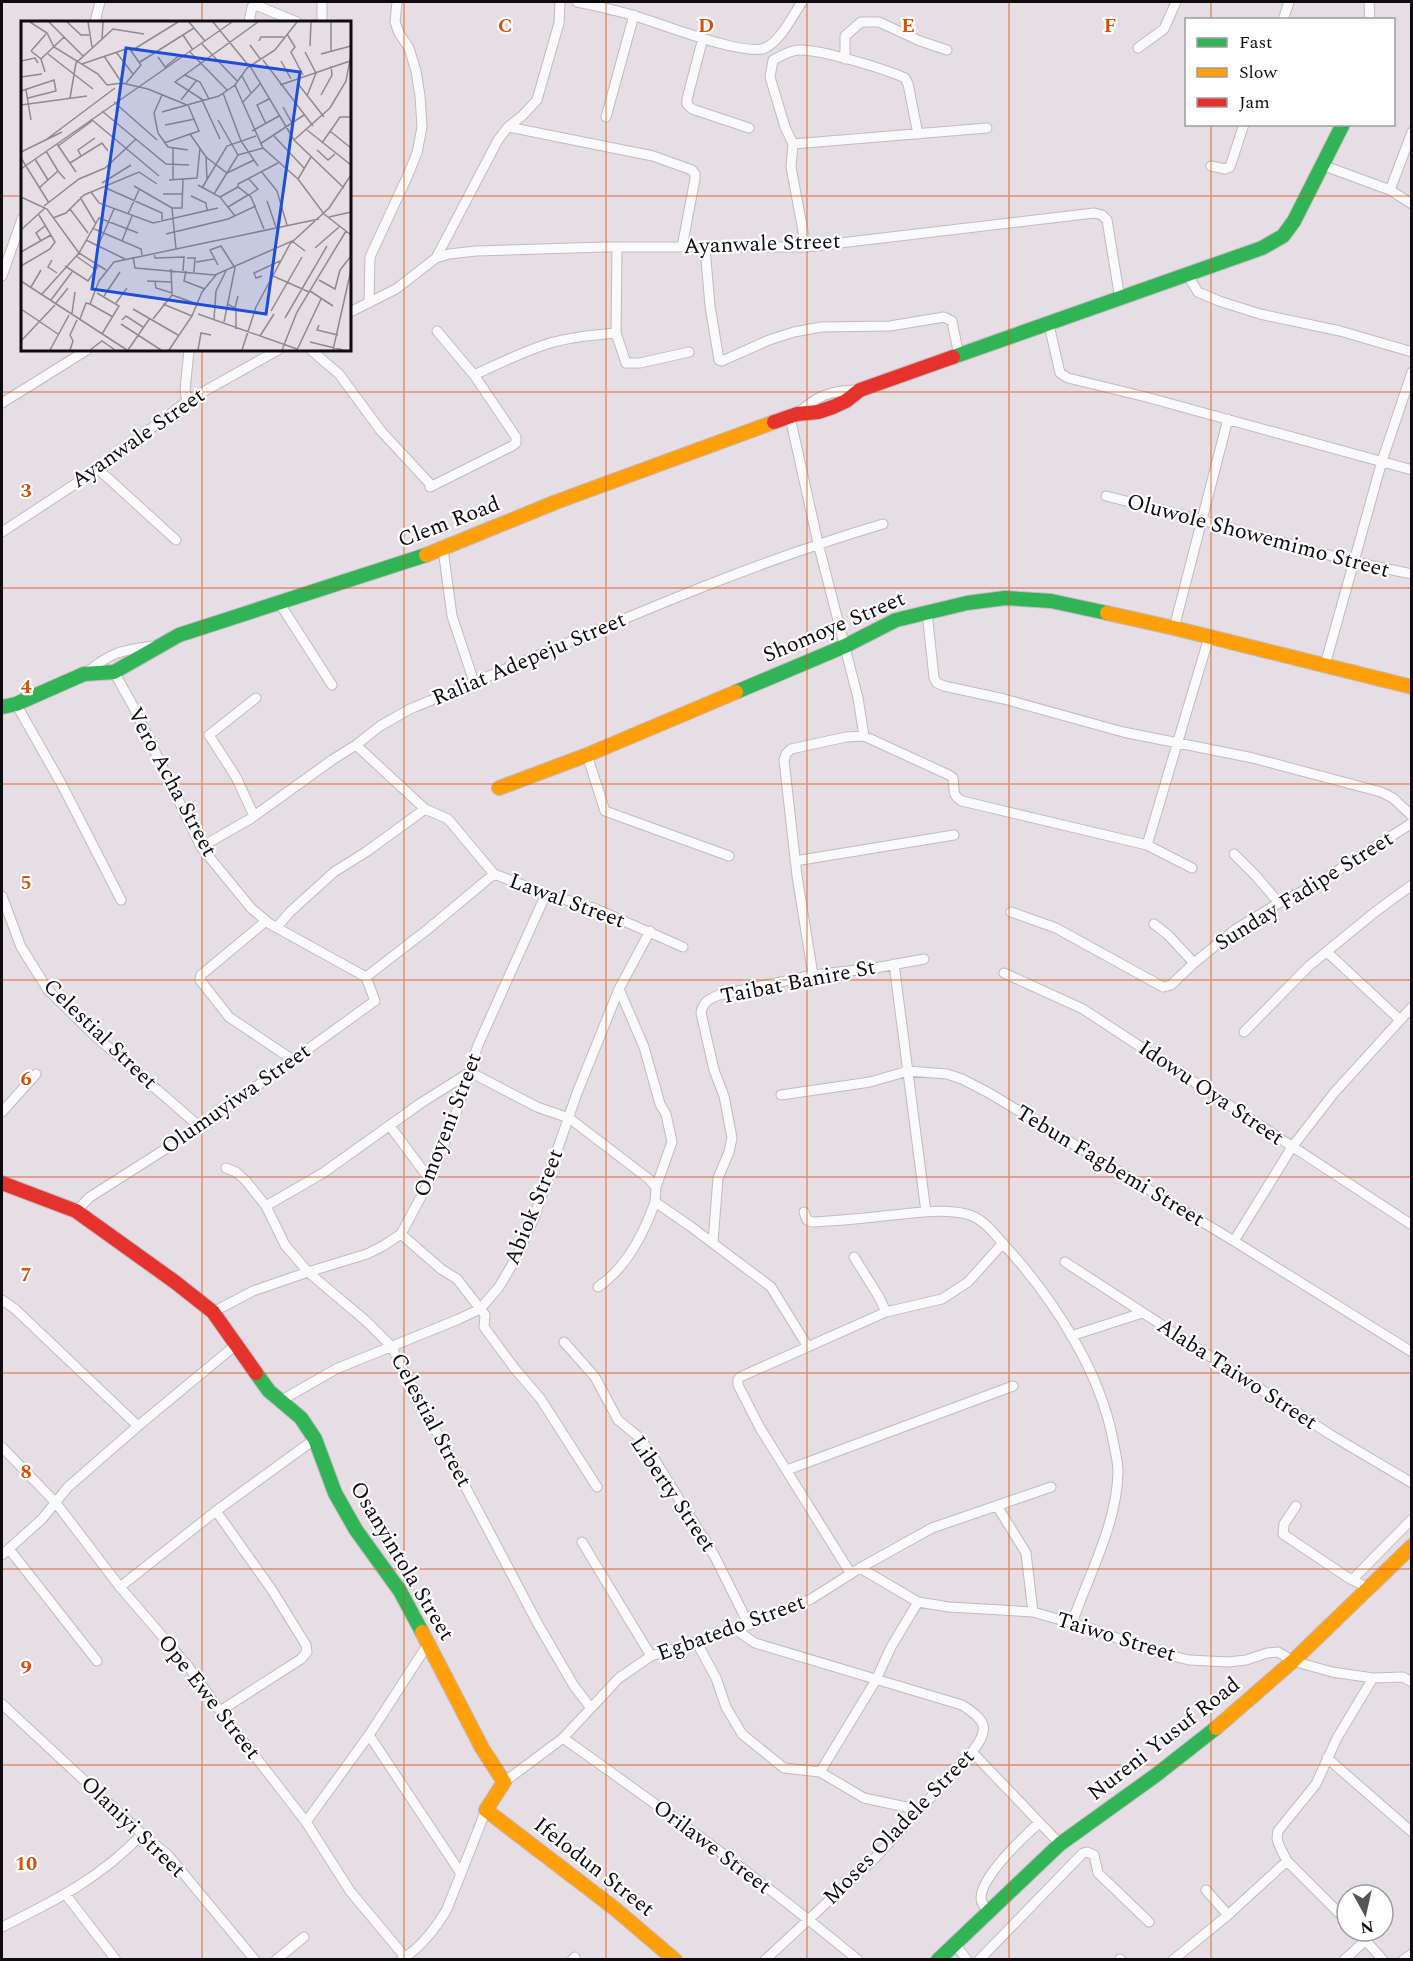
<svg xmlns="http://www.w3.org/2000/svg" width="1413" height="1961" font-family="Spectral,serif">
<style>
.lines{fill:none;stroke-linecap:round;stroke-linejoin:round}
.street-casing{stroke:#c1babf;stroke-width:11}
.fast-casing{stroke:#c1babf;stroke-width:16}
.slow-casing{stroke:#c1babf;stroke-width:16}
.jam-casing{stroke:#c1babf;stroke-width:16}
.street{stroke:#fbfafb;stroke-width:9}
.fast{stroke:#30b455;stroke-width:14}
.slow{stroke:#ff9f0a;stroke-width:14}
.jam{stroke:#e5322d;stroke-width:14}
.grid{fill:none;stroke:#d2510c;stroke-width:1.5;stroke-opacity:0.55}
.labels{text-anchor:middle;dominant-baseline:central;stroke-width:4.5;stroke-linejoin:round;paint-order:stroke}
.street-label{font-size:22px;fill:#0f0a0e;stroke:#fff}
.inset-road{fill:none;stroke:#90898e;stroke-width:1.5}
.view{fill:#1d4ed8;fill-opacity:0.15;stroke:#1d4ed8;stroke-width:3}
.inset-edge{fill:none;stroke:#0f0a0e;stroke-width:3}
.grid-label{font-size:20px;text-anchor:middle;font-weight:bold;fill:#d2510c;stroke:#fff;stroke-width:4.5;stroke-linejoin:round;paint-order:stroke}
</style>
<rect width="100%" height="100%" fill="#e6dee4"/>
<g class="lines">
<g class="street-casing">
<path id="street" d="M322 2V22
M577 2C596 6 616 10 635 16 660 23 744 57 765 48 780 42 793 15 802 2
M1369 2 1370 20
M1283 20 1289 2
M95 22 100 2
M249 22 252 7 258 6 297 22
M703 38 687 99V104L692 109 749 128
M1138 48 1164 29 1176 2
M845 59V36L861 22H879L920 41 947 50
M606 117 634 15
M508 127 653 156 692 170 695 174V179L682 247
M793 144 987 128
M1322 165 1390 190 1412 204
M1211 166 1225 169 1230 167 1244 124
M1390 190 1412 132
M806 247 791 167 793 144 785 127 770 77 773 60C781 56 790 50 799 50 820 49 885 69 905 78L908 84 918 134
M617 248 616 333 626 363H640L689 352
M705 248 710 306 719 360 722 361 769 340 794 332 821 327 890 326 944 317 952 321 959 356
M436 258 498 140 508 127 522 116 537 100 559 23 560 2
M2 276 22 219
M1188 276 1198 292 1219 301 1260 314 1340 331 1412 352
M369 303 370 257 408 175 417 153 422 127 420 96 416 71 409 48 399 33 395 22 397 2
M350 312 396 289 436 258 449 254 476 251 604 247H806L1094 213 1102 215 1107 220 1120 299
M1049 325 1060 373 1068 378 1146 397 1412 470
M311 350 339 374 381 431 432 486 430 487 512 446 516 443V437L474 375 437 331
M474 375C498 364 522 352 547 344 570 337 593 335 616 333
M187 401 185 390 189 350
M2 403 87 350
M797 414C817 395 832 390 860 390
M790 417 818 543 858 698 864 736
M98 469 176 540
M1106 496 1202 520 1354 562 1412 574
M2 532 98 469 187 401 278 350
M443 549 452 616 474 682
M280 604 332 685
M927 612 934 678 937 683 944 686 1004 699 1123 732 1253 758 1381 792 1393 798 1412 816
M1174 628 1228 419
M1325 665 1382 461 1412 372
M114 672 133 706 201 847 251 908 270 924 366 977 428 929 494 874
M86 673C111 652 122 650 154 646
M16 704 62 785 121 900
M356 745 425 809 448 819 494 874 546 894 594 908 683 947
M587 755 605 811 729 856
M254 816 236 777 209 735 256 698
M1147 845 1209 637
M201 847 250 819 332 760 356 745 380 726 410 709C567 645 720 572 883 524
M1234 854 1256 876 1279 903
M795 861 954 835
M2 896 21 947 48 990 93 1034 200 1127
M1011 912 1056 928 1163 987 1171 985 1194 963 1236 929 1279 903 1315 885 1412 823
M266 921 201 975 200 980 229 1017 293 1060
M1154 924 1168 935 1194 963
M277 927 290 912 334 872 366 852 425 809
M1327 952 1399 1019
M894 964 926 1212
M1004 973 1083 1009 1412 1225
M813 975 797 876 784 760 786 754 791 749 846 737 864 736 949 775 953 778C955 789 951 795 962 801L1147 845 1192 868
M619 989 644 1047 660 1104 666 1114 672 1142 656 1187
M1244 1032 1309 966 1375 912 1412 885
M781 1095 870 1082 908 1071 947 1074 962 1079 989 1093 1234 1241 1412 1352
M2 1112 36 1074
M390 1126 430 1180
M226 1168 236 1172 246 1181 266 1206 285 1245 308 1272 366 1321 391 1346 539 1626 574 1686 591 1708
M266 1206 323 1173 421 1103 470 1072 537 1107 569 1118 649 1179 656 1187 655 1202 690 1226 771 1287 808 1347
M76 1211 90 1197 200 1127 372 1003 375 1001 366 977
M804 1212 807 1220 812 1222C843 1221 873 1217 903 1214 923 1212 946 1209 966 1214 983 1217 996 1236 1007 1248 1054 1300 1100 1371 1113 1440 1115 1451 1118 1461 1118 1472 1117 1524 1089 1574 1072 1623
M401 1234 441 1269 457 1279 485 1315 484 1327 515 1369 540 1398 597 1487
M1234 1241 1292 1147 1334 1093 1412 1007
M713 1242 718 1178 729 1152 732 1138 724 1096 714 1070 701 1013C703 1002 709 999 719 995L813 975 875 968 924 959
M854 1257 879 1297 886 1312
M1065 1262 1331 1435 1412 1483
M598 1287C626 1268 644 1233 655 1202
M2 1300 15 1309 138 1426
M213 1312 253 1291 308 1272 367 1254 383 1246 401 1234 430 1180 454 1119 478 1045 546 894
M1071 1336 1142 1313
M564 1342 595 1377 618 1420 640 1438 651 1454 714 1555 749 1625
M282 1400 336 1369 459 1319 480 1309 499 1287 516 1258 533 1220 577 1093 619 989 650 931
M2 1447 56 1503 120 1587 188 1666 220 1711 306 1822 350 1891 405 1957
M787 1470 1013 1386
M997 1506 1026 1553 1033 1612
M1296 1506 1284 1524 1283 1534 1347 1577 1368 1588
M216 1511 272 1590 306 1645 307 1652 301 1659 220 1711
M582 1542 651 1656
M9 1549 97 1661
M2 1555 42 1519 68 1487 138 1426 237 1344
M860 1568 918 1602 949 1607 1033 1612 1089 1628 1156 1652 1189 1660 1228 1662 1246 1660 1267 1653 1278 1652 1293 1661 1332 1672 1373 1678 1403 1677 1412 1682
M851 1574 760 1428 738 1385V1380L740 1377 886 1312 942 1299 968 1282 1003 1243
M1352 1580 1412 1519
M120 1587 216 1511 315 1439
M736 1630 755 1643 962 1705C987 1721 990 1729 972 1752L876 1857 765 1960
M697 1643 716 1678 726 1707 742 1734 784 1768 820 1772 864 1798 920 1810
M2 1704 142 1834 168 1855 255 1960
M369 1735 460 1872
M563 1738C663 1809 763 1881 858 1960
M972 1752 1060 1844
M1327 1758 1412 1832
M820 1772 876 1680 891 1647 918 1602
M504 1782 563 1738 619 1678 651 1656 749 1625 811 1599 860 1568 932 1528 1051 1487
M306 1822 369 1735 428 1644
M1206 1890 1228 1915
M66 1895 116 1960
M987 1911C985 1907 981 1903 981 1898 981 1877 1023 1837 1039 1823
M1347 1921 1287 1861 1279 1845 1277 1838 1278 1831 1316 1784 1337 1738 1373 1678
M2 1927C54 1901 101 1878 142 1834
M1357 1931 1383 1960
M955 1944 967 1960
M1120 1959 1121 1960
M276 1960 304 1937
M401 1960C420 1948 436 1928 447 1909L486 1810
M572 1960 575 1957
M979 1960 1083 1853 1087 1852 1094 1855 1098 1873 1149 1922
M1173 1960 1228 1915 1287 1861
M1344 1960 1366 1940
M1403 1960 1412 1954"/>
</g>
<g class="fast-casing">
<path id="fast" d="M953 357 1262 248 1283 236 1294 221 1343 124
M736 692 845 646 896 620 967 603 1005 598 1051 601 1107 613
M2 707 16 704 84 674 114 672 179 635 426 555
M256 1373 269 1391 301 1418 315 1439 335 1493 356 1530 400 1591 422 1632
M938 1960 1060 1844 1156 1775 1216 1728"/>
</g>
<g class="slow-casing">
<path id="slow" d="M426 555 556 502 774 422
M1107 613 1174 628 1412 687
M499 788 587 755 736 692
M422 1632 482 1748 504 1782 486 1810 614 1908 675 1960
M1216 1728 1293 1661 1412 1546"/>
</g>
<g class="jam-casing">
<path id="jam" d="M774 422 797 414 818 412 833 407 846 401 860 390 953 357
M2 1183 76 1211 175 1282 213 1312 256 1373"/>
</g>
<use href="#street" class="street"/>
<use href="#fast" class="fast"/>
<use href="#slow" class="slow"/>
<use href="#jam" class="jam"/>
</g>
<path class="grid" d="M202 2V22M404 2V1960M606 2V1960M807 2V1960M1009 2V1960M1211 2V20M1211 124V1960M2 196H22M350 196H1412M202 350V1960M2 392H1412M2 588H1412M2 784H1412M2 980H1412M2 1177H1412M2 1373H1412M2 1569H1412M2 1765H1412"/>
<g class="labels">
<g class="street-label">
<text transform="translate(762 244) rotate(-2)">Ayanwale Street</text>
<text transform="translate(138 438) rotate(-35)">Ayanwale Street</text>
<text transform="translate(449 522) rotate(-21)">Clem Road</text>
<text transform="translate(1258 536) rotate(15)">Oluwole Showemimo Street</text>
<text transform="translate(834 627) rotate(-23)">Shomoye Street</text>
<text transform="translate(529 659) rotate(-23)">Raliat Adepeju Street</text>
<text transform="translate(172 782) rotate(62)">Vero Acha Street</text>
<text transform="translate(1304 891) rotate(-32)">Sunday Fadipe Street</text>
<text transform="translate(567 901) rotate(20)">Lawal Street</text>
<text transform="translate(798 982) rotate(-11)">Taibat Banire St</text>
<text transform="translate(100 1034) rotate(44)">Celestial Street</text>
<text transform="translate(1211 1093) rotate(34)">Idowu Oya Street</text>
<text transform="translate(236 1099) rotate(-35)">Olumuyiwa Street</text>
<text transform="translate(448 1125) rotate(-69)">Omoyeni Street</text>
<text transform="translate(1110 1166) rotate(31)">Tebun Fagbemi Street</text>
<text transform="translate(534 1207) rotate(-68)">Abiok Street</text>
<text transform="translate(1237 1374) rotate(33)">Alaba Taiwo Street</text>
<text transform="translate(431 1420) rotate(62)">Celestial Street</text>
<text transform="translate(673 1494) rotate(56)">Liberty Street</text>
<text transform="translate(402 1561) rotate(59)">Osanyintola Street</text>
<text transform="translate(731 1628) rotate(-20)">Egbatedo Street</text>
<text transform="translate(1116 1637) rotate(17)">Taiwo Street</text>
<text transform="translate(209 1697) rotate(52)">Ope Ewe Street</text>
<text transform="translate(1164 1739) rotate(-38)">Nureni Yusuf Road</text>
<text transform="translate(133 1827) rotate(44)">Olaniyi Street</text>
<text transform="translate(899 1827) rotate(-46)">Moses Oladele Street</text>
<text transform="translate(712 1847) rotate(37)">Orilawe Street</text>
<text transform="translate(594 1867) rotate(38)">Ifelodun Street</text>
</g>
</g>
<g transform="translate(21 21)">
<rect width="330" height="330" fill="#e6dee4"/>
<path class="inset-road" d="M9 1 26 12 33 26 77 53 86 64 101 62M28 1 62 35M46 1 60 14H68M67 1 71 26M168 1 184 20M192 1 228 45M266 13 274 26 270 31 282 54M162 14 172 29M81 19 82 1M238 20 240 16H263M181 23 217 61M229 24 240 39M289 25 290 1M10 30 20 38 24 51M10 30 25 13M110 30 157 1M310 30V1M95 31 112 53M169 31 206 69M284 31 295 52 286 75M27 33 72 68M300 33 330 25M83 35 101 62 127 68 166 84M137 36 144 46 159 34M20 38 43 16M242 39 292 105M0 40 14 37 17 42M260 40 270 58M119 41 173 7M61 43 108 27 120 44 105 62M229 45 273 119 323 167M164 54 179 61 188 78M221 55 230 72M0 56 21 53M214 64 242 127 277 158 303 193 330 214M259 64 329 40M278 64 303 96M5 69 10 99M0 70 33 59 35 70 7 77M202 72 220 120 237 145M141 74 133 92 137 112 147 126 167 129M300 74 311 54 310 45M49 77 55 42 92 8 123 13M160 79 175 60M181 79 199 118M182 79 154 61 237 1M93 81 136 119M221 82 239 63M0 84 66 75M262 86 271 102M81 90 145 143 168 144M141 91 198 75 214 64 226 47 254 29 276 1M70 98 138 155M197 99 217 134M245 103 236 84 248 78M144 104 174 98M286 109 330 144M231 110 258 95M309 110 330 127M169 113 185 136 206 152 233 139M253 115 283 147M26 118 94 67M273 119 309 87 325 60 330 34M143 122 178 110 167 84M301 122 319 96H330M36 123 55 151M239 123 283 94M37 125 71 100M296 129 307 139 314 133M25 130 37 150M0 131 41 111M60 135 57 129 74 117M185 135 186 159M0 137 28 182M14 138 27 159M49 142 81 122 87 130M0 148 211 1M240 150 256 170 266 204M227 157 237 168 228 174M152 158V127M277 158 290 136M148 159 176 157 179 127M81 162 110 144M177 164 199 176 214 195M113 165 151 187H161L162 158M217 166V163L257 142M18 167 37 150 44 158M85 167 141 192V201M181 167 206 125 235 115M70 171 78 182 132 202 197 187M142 173H162M193 173 217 134 242 127M170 175 185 182 186 189M0 176 26 188 58 232M59 176 75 203M199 176 217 166 230 176 243 208M246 180 255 206M23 185 58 158 84 147 115 118M207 186 227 174M151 187 155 228M49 188 67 212M107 193 118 169M308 196 330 191M32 197 45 192 63 174 118 151 136 163M71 207 120 228 121 234M1 208 24 187M145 213 207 198 235 185M65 219 104 238M20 220 15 212 24 205M101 220 111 195M77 225 93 188M294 227 318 206M0 231 30 214M58 232 85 249M133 232 134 237 163 236 162 250M55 235 75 249M112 236 114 247 194 254 271 220 284 230M166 237H174L173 251M31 239 27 246 36 252M175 241 193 238M197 244 189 229 200 225 214 247 203 301M0 245 29 228 34 221 18 194M44 245 67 260 77 245M165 250 163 260 184 268M241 255 235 257 233 252 259 240M252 255 288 271M298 259 314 268 319 249 330 235M0 260 106 329M126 260 150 261M134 260 135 267 151 272 150 248M10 266 20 249M289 270 312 285M76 272 98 285 81 313M21 273 58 232 78 197 117 212M83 275 99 251M30 279 51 251M35 282 47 267M95 282 106 267M69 283 92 296M142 283 171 295M206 283 214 287 217 275M0 288 37 313M112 288 157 314M215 289V308M250 290 281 236M51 292 54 271M177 293 276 328M264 297 306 225M59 298 65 282 69 283 78 260 93 241 298 198M132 298 151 274 176 283M193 298 195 270 205 250M101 299 105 295 122 306M100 303 140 329M298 304 296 309 317 314M239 315 253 293M0 320 34 284M289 321 322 329M29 329 48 294M49 329 52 320 49 314 56 299M69 329 81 320 94 329M107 329 129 297M148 329 171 295 181 271 195 254M177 329 180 312 190 314M221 329 235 286 269 223 308 187 330 154M261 329 276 291 325 210M276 329 300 278M312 329 330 249"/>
<path class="view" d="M105 27 279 51 245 293 71 268Z"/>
<rect width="330" height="330" class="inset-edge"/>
</g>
<g class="grid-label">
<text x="505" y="32">C</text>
<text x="706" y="32">D</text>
<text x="908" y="32">E</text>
<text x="1110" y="32">F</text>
<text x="26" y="497">3</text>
<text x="26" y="693">4</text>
<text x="26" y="889">5</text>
<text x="26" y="1085">6</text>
<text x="26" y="1281">7</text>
<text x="26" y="1478">8</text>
<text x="26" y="1674">9</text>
<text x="26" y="1870">10</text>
</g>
<rect width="1413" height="1961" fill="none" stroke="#0f0a0e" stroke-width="6"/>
<rect x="1185" y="18" width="210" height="108" fill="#ffffff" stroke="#9f9d9f" stroke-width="1.5"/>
<rect x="1197" y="38" width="30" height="9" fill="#30b455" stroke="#9f9d9f" stroke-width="1.5"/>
<text x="1239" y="48" font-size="18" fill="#0f0a0e">Fast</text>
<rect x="1197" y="68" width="30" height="9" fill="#ff9f0a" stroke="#9f9d9f" stroke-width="1.5"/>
<text x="1239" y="78" font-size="18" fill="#0f0a0e">Slow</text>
<rect x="1197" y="98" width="30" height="9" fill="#e5322d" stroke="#9f9d9f" stroke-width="1.5"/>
<text x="1239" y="108" font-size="18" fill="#0f0a0e">Jam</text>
<g transform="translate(1365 1913) rotate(172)"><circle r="28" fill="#ffffff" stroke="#9f9d9f" stroke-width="1.5"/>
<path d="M0-4.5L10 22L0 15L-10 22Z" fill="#5a5459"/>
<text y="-9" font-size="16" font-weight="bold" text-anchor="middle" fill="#0f0a0e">N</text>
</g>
</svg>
